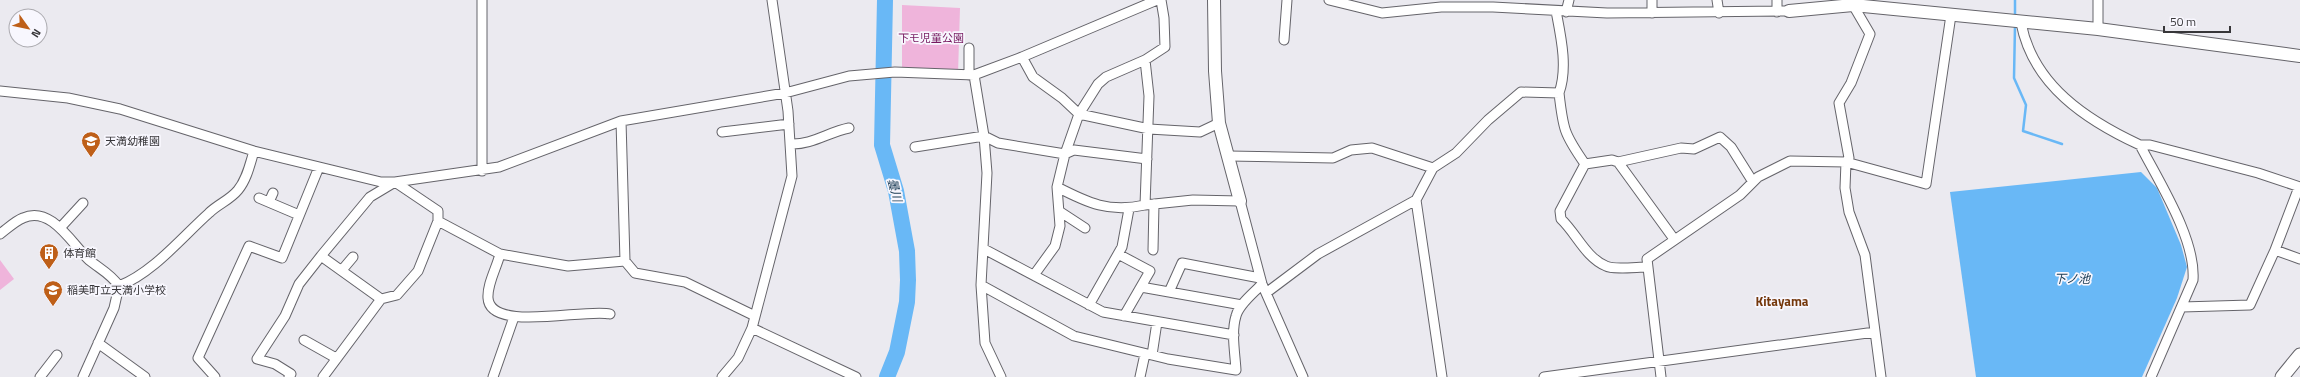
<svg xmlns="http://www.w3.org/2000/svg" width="2300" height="377" font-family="'Titillium Web','Noto Sans JP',sans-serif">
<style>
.green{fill:#efb4db}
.water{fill:#69b8f6}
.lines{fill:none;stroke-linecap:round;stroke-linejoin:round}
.stream{stroke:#69b8f6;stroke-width:2.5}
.river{stroke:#69b8f6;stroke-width:16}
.minor-casing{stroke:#65646a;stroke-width:11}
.tertiary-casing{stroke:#65646a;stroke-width:14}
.secondary-casing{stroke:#65646a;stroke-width:15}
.minor{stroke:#fff;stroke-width:9}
.tertiary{stroke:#fff;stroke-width:12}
.secondary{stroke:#fff;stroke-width:13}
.labels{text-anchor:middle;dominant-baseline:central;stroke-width:3.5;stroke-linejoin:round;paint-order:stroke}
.park-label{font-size:11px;fill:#761960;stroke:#f8f7fe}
.poi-label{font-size:11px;fill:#373639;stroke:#f8f7fe;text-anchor:start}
.water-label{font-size:12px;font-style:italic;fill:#153750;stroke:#f8f7fe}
.quarter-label{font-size:13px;font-weight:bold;fill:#74380c;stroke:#f8f7fe}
</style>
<rect width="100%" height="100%" fill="#ebeaf0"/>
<path class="green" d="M902 5 960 8 958 74 902 68Z
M0 260 14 279 0 290Z"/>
<path class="water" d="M2141 172 2157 188 2181 245 2187 267 2177 298 2142 377H1976L1950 192Z"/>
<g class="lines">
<path class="stream" d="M2015 0V18
M2015 25 2014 78 2026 105 2023 131 2062 144"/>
<path class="river" d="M885 0 882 145 896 191 907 251 908 280 907 302 897 352 887 377"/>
<g class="minor-casing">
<path id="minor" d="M1329 0 1382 13 1441 7H1493L1607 13 1789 11
M1717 0 1719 13
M1777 0V12
M2098 0V29
M1853 5 1870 34 1851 83 1839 103 1849 158 1846 162 1845 188 1849 212 1865 255 1881 377
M1566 12 1569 0
M1652 13V0
M2021 23C2033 85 2086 120 2140 145H2150L2258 173 2300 187
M1284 40 1287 0
M969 48V75
M1022 57 1033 77 1062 98 1079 114 1149 129 1200 132 1219 123
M1145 60 1149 96 1145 205 1193 200 1240 201 1262 284 1303 377
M974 75 984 136 987 173 981 285 985 343 1001 377
M0 91 68 98 120 109 254 151 381 182H395L499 167 621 121 785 93 849 76 895 72 974 75 1022 57 1157 0
M1559 93C1563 129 1564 134 1585 164
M621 121 625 261
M722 132 789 124
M791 144C811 145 829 132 849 128
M2140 145C2159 182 2196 239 2193 280L2151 377
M915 147 984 136 998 143 1065 154 1074 150 1147 159
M1229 156 1333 158 1351 150 1372 148 1433 168
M1618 162 1674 239
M482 171V0
M1057 187C1088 203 1109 213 1145 205
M259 198 299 215
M1416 200 1442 377
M269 202 273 193
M1059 211 1085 228
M438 221 500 254 568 266 625 261 635 273 685 282 755 316
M60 228 83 203
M0 234C7 229 15 221 23 218 51 205 72 244 89 260 100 269 111 274 119 286L114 308 83 377
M984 249 1103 312 1234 335
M1153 250 1154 204
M2275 250 2300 259
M500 254C497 267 487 284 488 298 490 333 586 308 610 314
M1118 254 1150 271 1124 316
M321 256 381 299
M1647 267C1637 267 1613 270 1606 266 1586 258 1576 233 1561 219L1560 211 1585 164 1612 160 1618 162 1681 148 1694 149 1720 137 1731 147 1753 182
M342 270 353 257
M1034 275 1055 246 1060 226 1057 187 1065 154 1079 114 1098 84 1106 77 1145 60 1165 47 1164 18 1161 0
M981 285 1074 336 1168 359 1236 370C1235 353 1231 332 1236 316 1239 304 1254 293 1262 284
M119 286C153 273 182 237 209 213 218 204 230 200 238 190 247 179 250 164 254 151
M1141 287 1242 305
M1169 292 1182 263 1260 278
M1266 293 1318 254 1416 200 1433 168 1456 153 1488 120 1521 92 1559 93C1568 68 1561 37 1556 11
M1089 305 1122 247 1129 209
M2182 307 2250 305 2275 250 2299 187
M752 328 856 377
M304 340 336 358
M98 343 145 377
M1152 355 1157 322
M40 377 57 355
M215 377 198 358 249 246 282 258 319 167
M289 377 291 374 275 364 257 359 285 316 299 284 321 256 370 197 395 182
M323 377 381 299 397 295 418 271 438 221V211L395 182
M493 377 514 317
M722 377 738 358 752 328 792 176 788 111 772 0
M1140 377 1145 354
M1544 377 1875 332
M1661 377 1647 259 1740 195 1758 177 1790 161 1846 162 1926 184 1951 15"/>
</g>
<g class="tertiary-casing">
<path id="tertiary" d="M1214 0 1215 71 1219 123 1240 201
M1789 11 1853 5 2098 29 2300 56"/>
</g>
<g class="secondary-casing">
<path id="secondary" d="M2282 377 2300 355"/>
</g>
<use href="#minor" class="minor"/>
<use href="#tertiary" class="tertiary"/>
<use href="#secondary" class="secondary"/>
</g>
<defs>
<g id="school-pin" transform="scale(1)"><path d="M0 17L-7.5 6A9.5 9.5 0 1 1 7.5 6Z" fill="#be5f18" stroke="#f8f7fe"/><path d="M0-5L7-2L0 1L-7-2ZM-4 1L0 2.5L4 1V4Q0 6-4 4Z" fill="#fff"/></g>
<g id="building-pin" transform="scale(1)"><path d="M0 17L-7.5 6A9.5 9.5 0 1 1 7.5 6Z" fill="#be5f18" stroke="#f8f7fe"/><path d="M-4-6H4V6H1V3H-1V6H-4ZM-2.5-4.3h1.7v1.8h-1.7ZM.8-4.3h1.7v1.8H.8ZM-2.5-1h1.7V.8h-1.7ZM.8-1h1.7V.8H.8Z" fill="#fff"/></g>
</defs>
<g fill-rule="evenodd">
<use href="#school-pin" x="91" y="141"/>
<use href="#building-pin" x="49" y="253"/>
<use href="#school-pin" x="53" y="290"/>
</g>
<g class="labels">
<g class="park-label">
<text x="931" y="38">下モ児童公園</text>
</g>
<g class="poi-label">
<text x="105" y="141">天満幼稚園</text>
<text x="63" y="253">体育館</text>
<text x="67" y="290">稲美町立天満小学校</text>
</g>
<g class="water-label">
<text transform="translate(895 190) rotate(76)">曇川</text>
<text x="2072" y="278">下ノ池</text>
</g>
<g class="quarter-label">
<text x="1782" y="301">Kitayama</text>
</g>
</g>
<g transform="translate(28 28) rotate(123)"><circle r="19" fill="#f8f7fe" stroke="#abaaaf"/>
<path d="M0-3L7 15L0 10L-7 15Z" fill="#be5f18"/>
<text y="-6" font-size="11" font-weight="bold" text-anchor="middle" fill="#373639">N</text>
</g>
<path d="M2164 26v6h66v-6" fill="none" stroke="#373639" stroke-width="2"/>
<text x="2170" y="26" font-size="12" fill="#373639" stroke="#f8f7fe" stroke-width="3" paint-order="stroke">50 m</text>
</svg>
